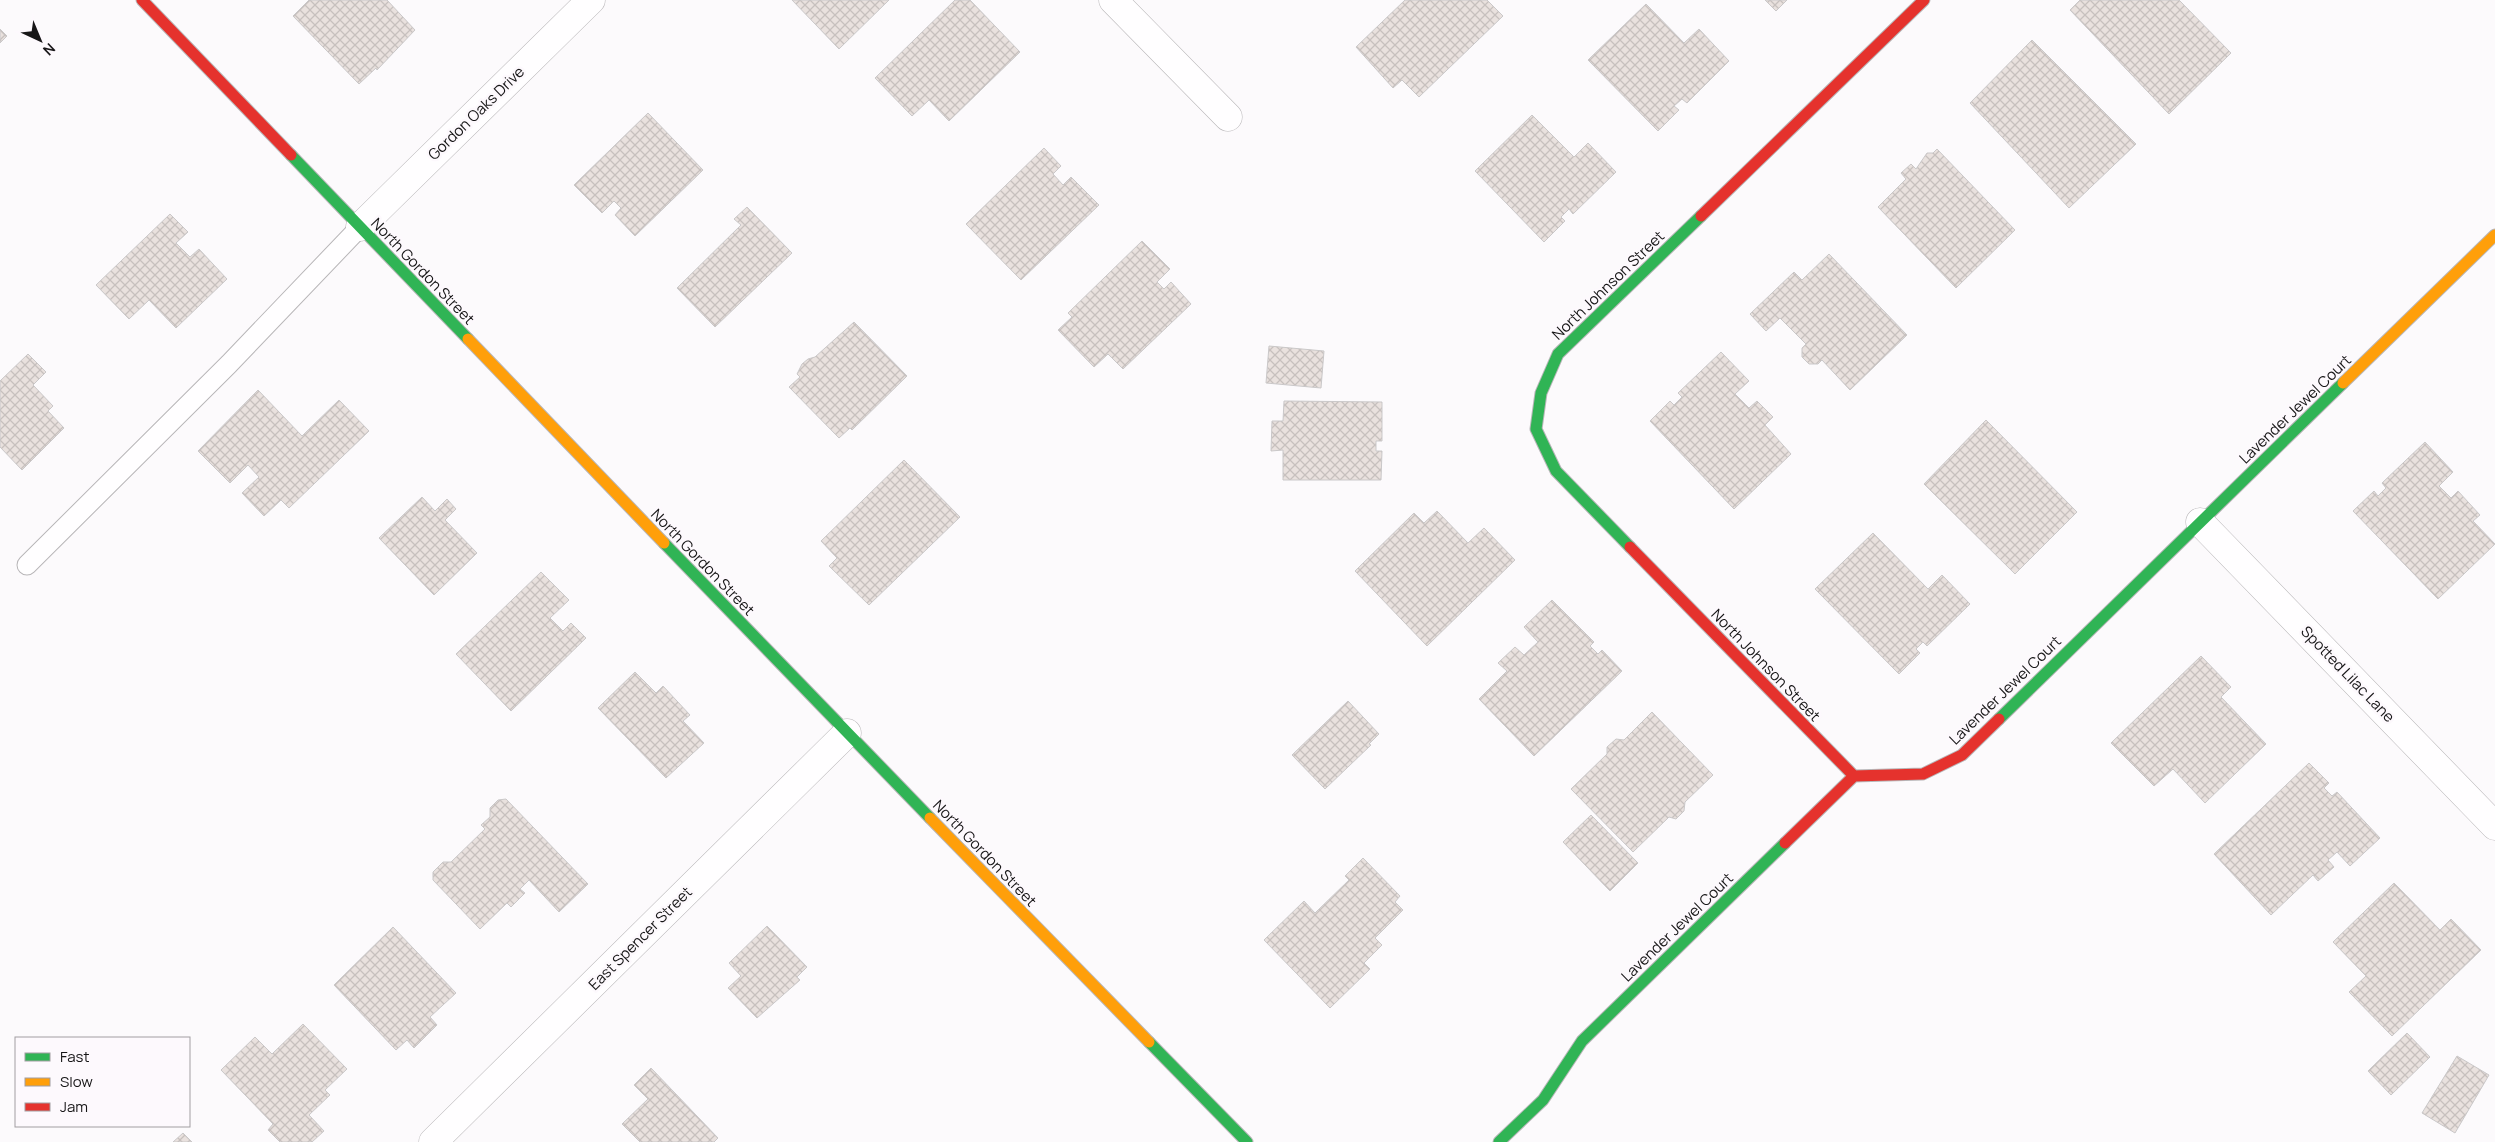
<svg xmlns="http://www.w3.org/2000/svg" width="2495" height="1142" font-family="Manrope,sans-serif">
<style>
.building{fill:url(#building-cross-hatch);stroke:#cac8c9}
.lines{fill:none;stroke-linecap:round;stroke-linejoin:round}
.lane-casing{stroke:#b8b6b8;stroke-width:21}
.street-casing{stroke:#b8b6b8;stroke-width:29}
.fast-casing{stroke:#b8b6b8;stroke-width:13}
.slow-casing{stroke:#b8b6b8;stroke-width:13}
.jam-casing{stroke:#b8b6b8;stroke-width:13}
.lane{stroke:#fffeff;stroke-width:19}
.street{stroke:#fffeff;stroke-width:28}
.fast{stroke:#30b455;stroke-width:11}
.slow{stroke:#ff9f0a;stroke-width:11}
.jam{stroke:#e5322d;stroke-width:11}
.labels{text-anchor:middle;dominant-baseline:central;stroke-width:5;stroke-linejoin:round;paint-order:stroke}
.street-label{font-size:15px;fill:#171617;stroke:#fdf9fd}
</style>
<defs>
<pattern id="building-cross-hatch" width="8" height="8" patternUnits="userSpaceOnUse" patternTransform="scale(1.25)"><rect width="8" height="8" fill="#e9e1de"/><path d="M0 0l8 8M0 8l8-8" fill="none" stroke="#c7c0be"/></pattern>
</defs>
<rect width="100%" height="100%" fill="#fcfafc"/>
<path class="building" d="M309 0H387L415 30 377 70 376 68 359 84 293 16Z
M792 0H889L839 49Z
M955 0H970L1020 52 949 121 929 100 912 116 875 78Z
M1405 0H1487L1503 16 1419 97 1402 80 1393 88 1356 47Z
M1765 0H1787L1776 11Z
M2080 0H2179L2231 53 2169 114 2070 10Z
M1646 4 1684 43 1699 29 1729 61 1687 103 1682 99 1674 106 1679 110 1658 131 1588 60Z
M0 29 7 36 0 43Z
M2032 40 2136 144 2069 208 1970 103Z
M648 113 703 170 635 236 615 215 621 208 614 201 602 213 574 185Z
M1532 115 1574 157 1588 143 1616 172 1573 214 1569 209 1561 217 1565 221 1544 242 1475 171Z
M1044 148 1061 166 1053 174 1063 185 1071 177 1099 205 1021 280 966 224Z
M1937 149 2015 230 1956 288 1878 207 1906 179 1901 173 1911 164 1916 169 1927 153H1933Z
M747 207 792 253 715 327 677 288 741 225 734 219Z
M170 214 188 232 176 243 190 257 199 249 227 279 176 328 149 300 129 319 96 285Z
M1142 241 1170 269 1157 282 1164 289 1171 282 1191 304 1123 369 1108 354 1094 367 1058 330 1072 317 1068 313Z
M1829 254 1907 335 1850 390 1822 360 1818 364H1809L1802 357V348L1806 344 1780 318 1766 331 1750 314 1794 272 1802 280Z
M854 322 907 376 852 430 850 428 839 438 789 387 800 377 797 374 802 364 808 359 815 357Z
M1269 346 1324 351 1321 388 1266 383Z
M1721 352 1749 381 1735 394 1749 408 1757 401 1773 417 1765 425 1791 454 1734 509 1650 421 1670 401 1674 405 1682 397 1678 393Z
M28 354 46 372 33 385 53 406 48 411 64 428 22 470 0 447V381Z
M258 390 302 436 339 400 369 431 289 508 281 500 264 516 242 493 259 477 248 465 230 483 198 451Z
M1284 401 1382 402V441H1376V451H1382L1381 480H1283V450L1271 451 1272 421H1283Z
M1986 420 2077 512 2015 574 1924 484Z
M2425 442 2453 472 2439 486 2451 498 2458 491 2480 515 2473 521 2495 544 2438 599 2353 511 2374 491 2378 496 2386 488 2382 483Z
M904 460 960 517 869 605 829 566 837 558 821 541Z
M422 497 435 511 447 499 456 509 445 520 477 553 434 595 379 538Z
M1437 511 1468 543 1484 528 1515 560 1427 646 1355 571 1414 513 1424 523Z
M1873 533 1928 589 1942 575 1970 604 1927 646 1923 642 1916 649 1920 653 1899 674 1815 589Z
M541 572 569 600 550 618 563 631 571 623 586 638 511 711 456 654Z
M1552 600 1594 642 1590 646 1598 654 1602 650 1622 671 1534 756 1479 699 1507 671 1498 663 1515 647 1524 655 1538 642 1524 627Z
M2201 656 2231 687 2221 697 2266 744 2205 803 2173 769 2154 786 2111 743Z
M635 672 656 693 663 686 690 715 683 721 704 743 666 778 598 708Z
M1348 701 1379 734 1369 744 1371 745 1325 789 1292 755Z
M1652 712 1713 775 1685 802 1684 811 1676 819 1669 817 1633 852 1571 789 1607 754V747L1616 739 1624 740Z
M2309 763 2329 783 2324 788 2332 796 2337 792 2380 838 2350 866 2337 852 2328 860 2334 867 2318 881 2313 875 2271 915 2214 854Z
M506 799 588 884 559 912 529 880 520 889 525 893 511 907 507 903 480 929 433 880V872L443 862H451L485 829 481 825 490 817V808L498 800Z
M1591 815 1638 863 1610 891 1563 842Z
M1363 858 1400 896 1395 902 1403 910 1375 938 1382 945 1364 963 1370 969 1330 1008 1264 940 1304 901 1315 913 1349 880 1345 876Z
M2394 883 2440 930 2451 919 2481 950 2392 1036 2349 992 2366 976 2333 942Z
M767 926 807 967 797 977 800 980 757 1018 728 988 741 976 729 963Z
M393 927 456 993 430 1017 437 1025 414 1048 407 1040 396 1050 334 985Z
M303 1024 347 1069 325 1090 330 1095 309 1115 324 1131 312 1142H280L268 1130 273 1124 221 1070 255 1037 272 1054Z
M2407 1033 2430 1057 2391 1095 2368 1071Z
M2457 1056 2489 1075 2455 1133 2422 1113Z
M651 1068 718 1138 714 1142H640L622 1124 648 1099 634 1085Z
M183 1133 192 1142H173Z"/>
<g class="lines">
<g class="lane-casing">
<path id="lane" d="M27 565 229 364 360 227"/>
</g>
<g class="street-casing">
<path id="street" d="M1113 0 1228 117
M360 227 591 0
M2200 522 2495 826
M433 1142 847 733"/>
</g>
<g class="fast-casing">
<path id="fast" d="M291 155 468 339
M664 543 930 818
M1630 547 1556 471 1536 429 1541 393 1558 354 1701 216
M1999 719 2343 383
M1149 1042 1247 1142
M1499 1142 1543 1100 1582 1041 1785 843"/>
</g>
<g class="slow-casing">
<path id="slow" d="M468 339 664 543
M2343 383 2495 235
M930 818 1149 1042"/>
</g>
<g class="jam-casing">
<path id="jam" d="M142 0 291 155
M1701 216 1924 0
M1630 547 1854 776
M1785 843 1854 776 1923 774 1962 755 1999 719"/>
</g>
<use href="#lane" class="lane"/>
<use href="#street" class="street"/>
<use href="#fast" class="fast"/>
<use href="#slow" class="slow"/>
<use href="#jam" class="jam"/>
</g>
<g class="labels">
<g class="street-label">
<text transform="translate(476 113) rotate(-44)">Gordon Oaks Drive</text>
<text transform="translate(423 271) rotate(46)">North Gordon Street</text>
<text transform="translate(1608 285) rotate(-44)">North Johnson Street</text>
<text transform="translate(2295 409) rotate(-44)">Lavender Jewel Court</text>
<text transform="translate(703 562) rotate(46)">North Gordon Street</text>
<text transform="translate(1766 665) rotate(46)">North Johnson Street</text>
<text transform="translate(2348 674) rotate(46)">Spotted Lilac Lane</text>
<text transform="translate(2005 690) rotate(-44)">Lavender Jewel Court</text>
<text transform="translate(985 853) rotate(46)">North Gordon Street</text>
<text transform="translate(1677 927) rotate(-44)">Lavender Jewel Court</text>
<text transform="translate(640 938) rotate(-45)">East Spencer Street</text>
</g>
</g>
<rect x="15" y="1037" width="175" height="90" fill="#fdf9fd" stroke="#a19ea1"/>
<rect x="25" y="1053" width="25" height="8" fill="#30b455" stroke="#a19ea1"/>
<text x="60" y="1062" font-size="15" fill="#171617">Fast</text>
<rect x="25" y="1078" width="25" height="8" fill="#ff9f0a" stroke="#a19ea1"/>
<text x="60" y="1087" font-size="15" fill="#171617">Slow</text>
<rect x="25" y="1103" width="25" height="8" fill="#e5322d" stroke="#a19ea1"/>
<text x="60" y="1112" font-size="15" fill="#171617">Jam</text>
<g transform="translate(40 40) rotate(136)" stroke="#fdf9fd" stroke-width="4" paint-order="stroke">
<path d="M0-4L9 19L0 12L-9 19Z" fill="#171617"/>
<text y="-8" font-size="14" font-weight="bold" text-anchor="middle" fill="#171617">N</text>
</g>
</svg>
